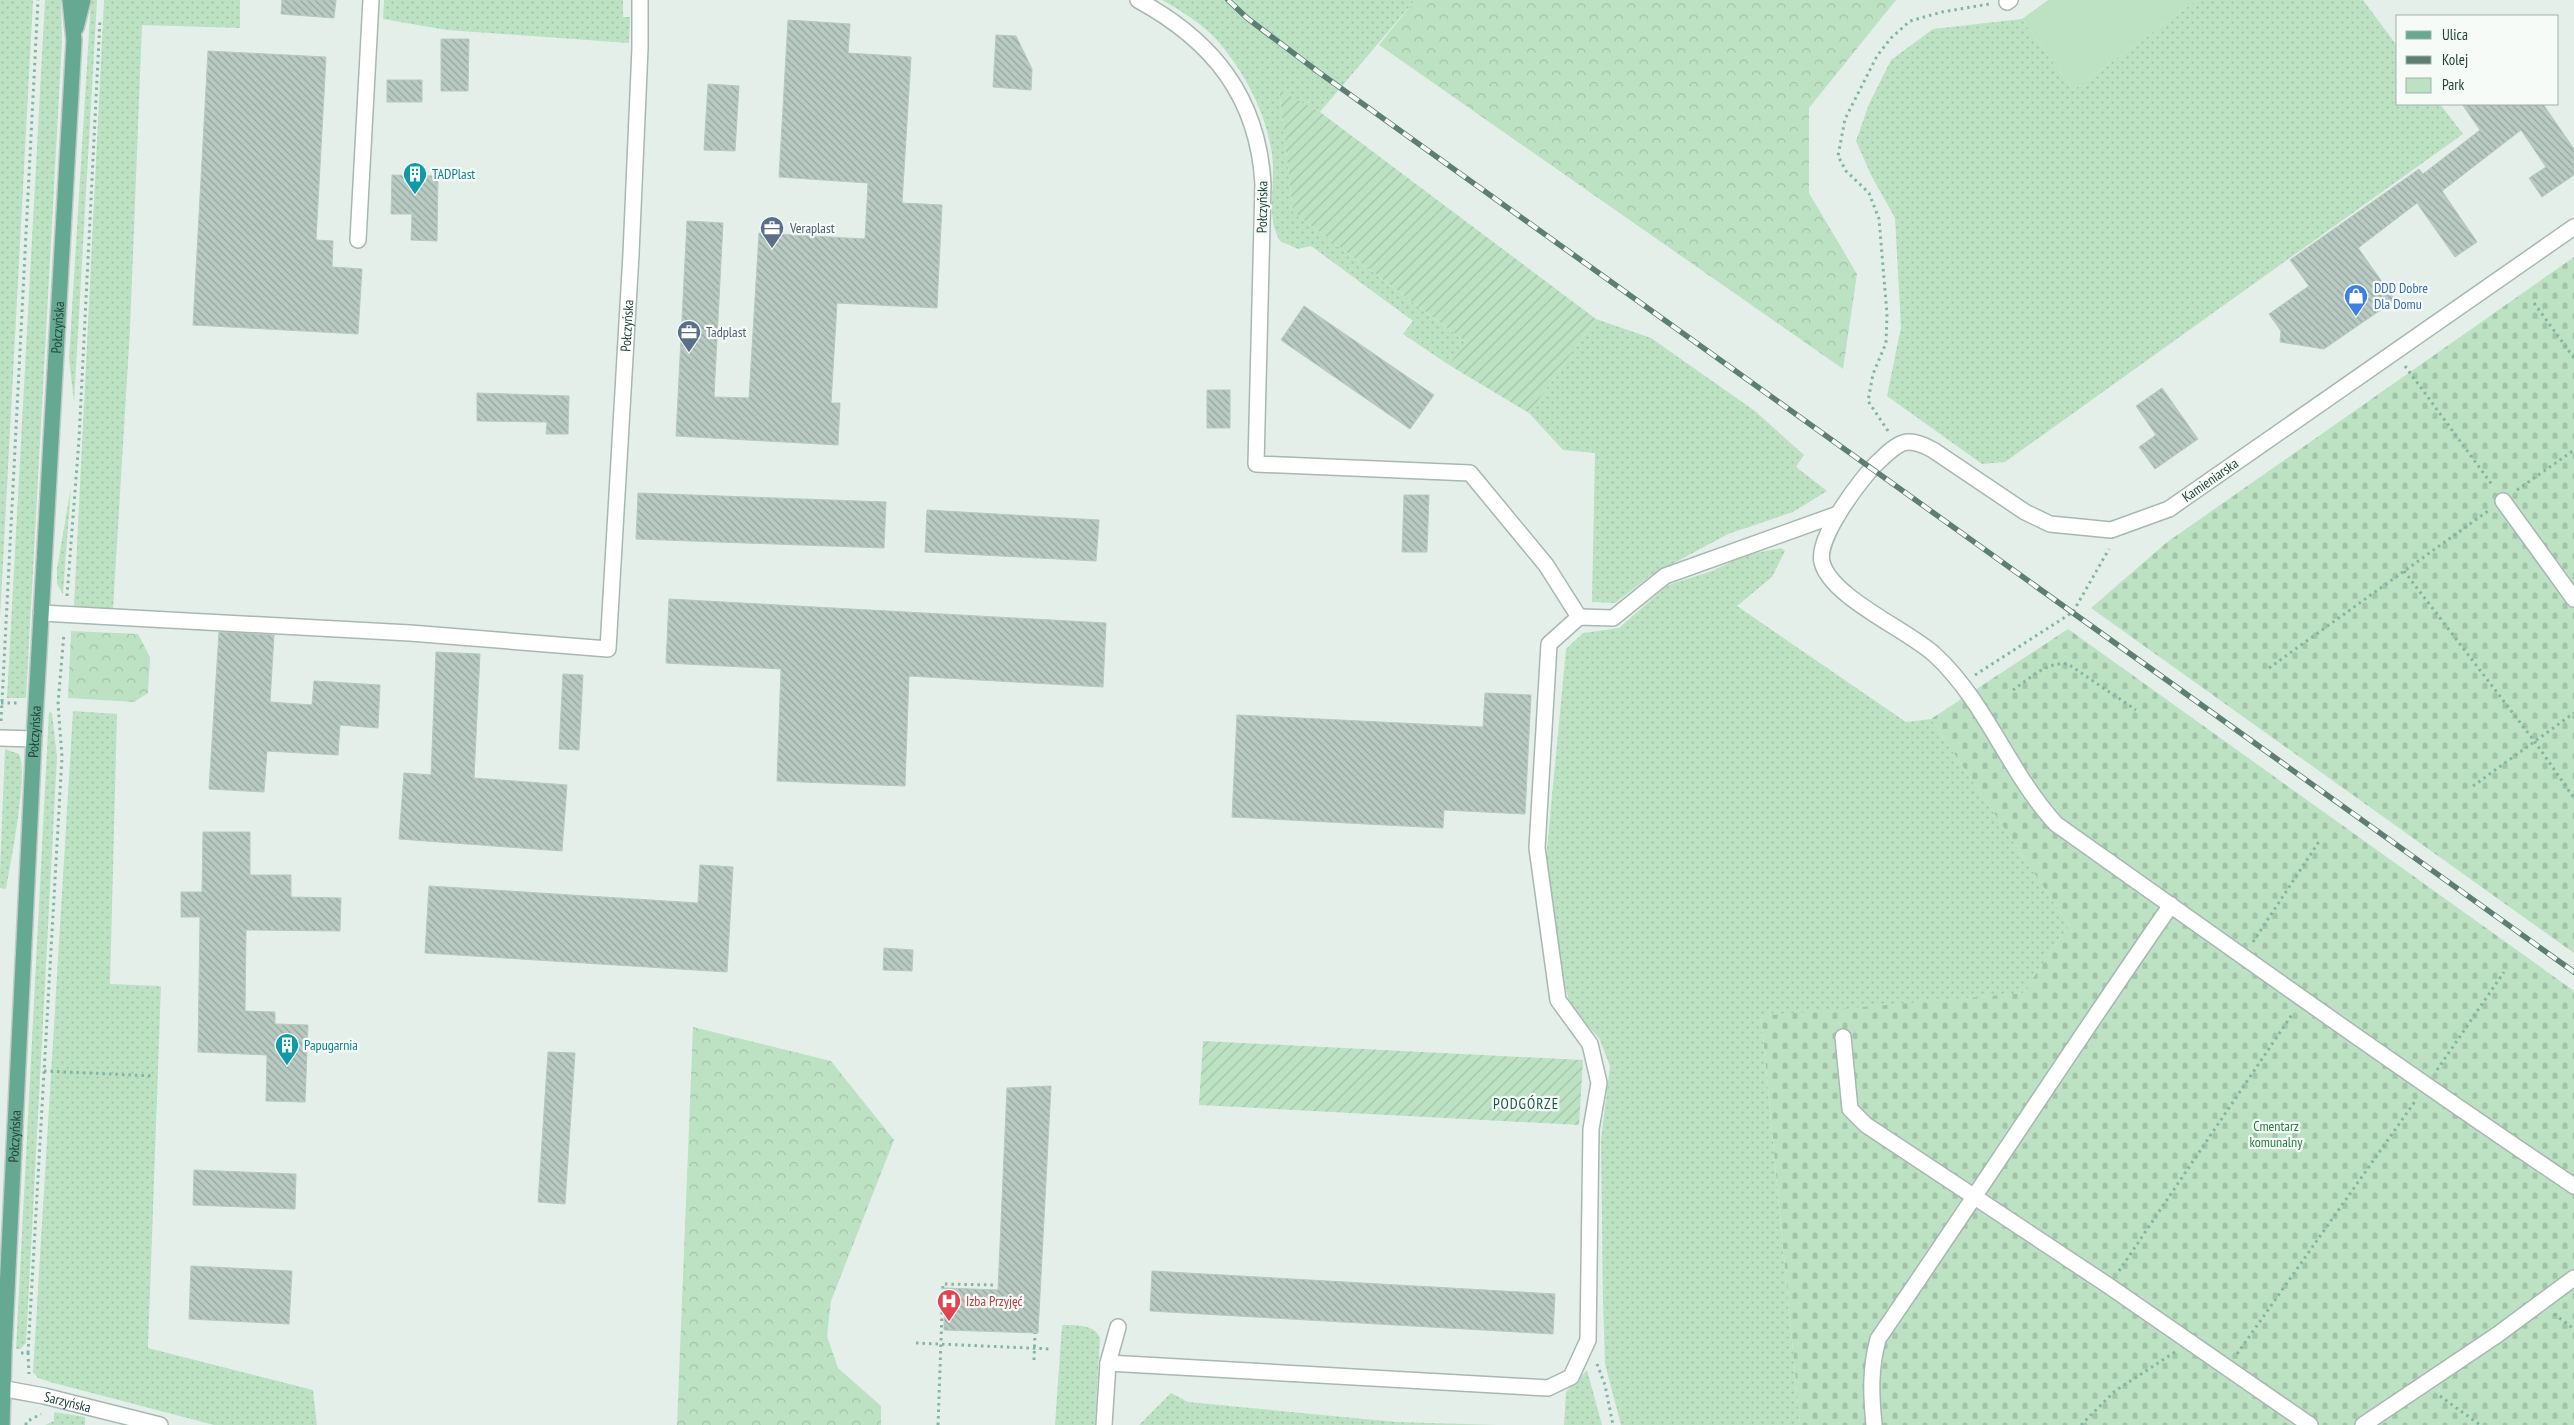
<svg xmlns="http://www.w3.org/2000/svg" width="2574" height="1425" font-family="'PT Sans Narrow',sans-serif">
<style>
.grass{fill:url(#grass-dots)}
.forest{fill:url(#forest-crowns)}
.cemetery{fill:url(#cemetery-stones)}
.park{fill:#bce2c3}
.garden{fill:url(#garden-furrows)}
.building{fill:url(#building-back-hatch);stroke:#b6cac0}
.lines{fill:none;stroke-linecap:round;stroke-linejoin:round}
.minor-casing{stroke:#a7b8b1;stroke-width:18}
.major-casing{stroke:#c1cac7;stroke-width:18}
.path{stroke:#82b6a2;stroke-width:3;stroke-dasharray:2.5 4;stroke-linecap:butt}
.minor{stroke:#fff;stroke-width:15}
.major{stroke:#65a992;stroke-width:15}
.rail-casing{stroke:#5c7e73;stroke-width:5.5}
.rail{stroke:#f6fbf8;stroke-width:4;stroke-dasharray:11;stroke-linecap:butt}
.labels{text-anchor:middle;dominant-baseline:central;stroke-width:4.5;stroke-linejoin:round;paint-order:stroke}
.culture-label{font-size:14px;fill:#0d838f;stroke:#f6fbf8;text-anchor:start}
.street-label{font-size:14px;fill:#224338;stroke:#f6fbf8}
.service-label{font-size:14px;fill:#4e5e75;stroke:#f6fbf8;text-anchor:start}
.shop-label{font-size:14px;fill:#366cbe;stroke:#f6fbf8;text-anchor:start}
.park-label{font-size:14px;fill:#277e43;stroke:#f6fbf8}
.health-label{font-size:14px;fill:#be3a42;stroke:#f6fbf8;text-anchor:start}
.neighbourhood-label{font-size:15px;letter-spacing:1px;fill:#1b5844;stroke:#f6fbf8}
</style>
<defs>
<pattern id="grass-dots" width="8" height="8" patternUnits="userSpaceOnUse" patternTransform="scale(1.25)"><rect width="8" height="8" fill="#bce2c3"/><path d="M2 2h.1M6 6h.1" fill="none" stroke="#a1c3a8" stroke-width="1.8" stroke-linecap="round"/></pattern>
<pattern id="forest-crowns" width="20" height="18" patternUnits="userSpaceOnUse" patternTransform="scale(1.25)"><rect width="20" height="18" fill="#bce2c3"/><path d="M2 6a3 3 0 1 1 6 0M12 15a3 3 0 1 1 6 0" fill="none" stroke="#a1c3a8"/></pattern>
<pattern id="cemetery-stones" width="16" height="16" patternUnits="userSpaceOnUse" patternTransform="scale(1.25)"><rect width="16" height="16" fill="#bce2c3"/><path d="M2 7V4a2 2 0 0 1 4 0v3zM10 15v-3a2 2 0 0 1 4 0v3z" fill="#a1c3a8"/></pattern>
<pattern id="garden-furrows" width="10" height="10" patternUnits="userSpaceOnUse" patternTransform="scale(1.25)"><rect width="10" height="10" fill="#bce2c3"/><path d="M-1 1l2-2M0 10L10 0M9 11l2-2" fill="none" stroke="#a1c3a8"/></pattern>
<pattern id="building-back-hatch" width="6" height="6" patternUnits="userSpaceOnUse" patternTransform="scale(1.25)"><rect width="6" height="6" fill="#b9cac2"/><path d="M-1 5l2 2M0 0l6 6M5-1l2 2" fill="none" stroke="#96a69f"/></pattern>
</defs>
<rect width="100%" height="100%" fill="#e5efea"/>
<path class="grass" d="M0 0H33L0 618Z
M45 0H61L62 41 26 698H7Z
M91 0H97L74 403 69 358Z
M104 0H240V28L142 25 130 330 113 609 74 606Z
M384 0H623V17H630L629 43 447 30 383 19Z
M1162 0H1415L1320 112 1279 91 1293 212 1467 343 1449 365 1403 334 1413 321 1311 246 1298 249 1280 241C1267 220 1274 190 1273 166 1271 121 1245 71 1215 38 1201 23 1180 10 1162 0Z
M2197 0H2363L2398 47V104H2440L2463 134 2005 462 1982 464 1887 396 1901 327 1895 218 1871 175 1856 141 1869 104 1891 60 1933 29 2022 19 2073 90Z
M1596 319 1651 338 1755 411 1804 455 1796 467 1827 491 1793 512 1728 534 1650 576 1615 603 1592 602 1595 453 1563 450 1529 413Z
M71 487 63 594 57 584V569Z
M1781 548 1785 551 1772 577 1737 606 1906 722 1931 719 2069 925 2023 993 1761 1017 1800 1425H1621L1605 1364 1603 1301 1601 1140 1610 1066 1599 1038 1572 1009 1557 962 1546 859 1566 649 1583 633 1619 628 1668 585 1712 571 1745 555Z
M73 711 117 714 110 984 161 986 148 1348 313 1390 317 1425H214L50 1382 38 1378 33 1372Z
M49 712 52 713 57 757 26 1343 20 1349H16Z
M5 749 19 754C29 772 10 865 6 889L0 888V872Z
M1062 1325C1075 1325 1095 1324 1100 1338L1095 1425H1055Z
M1587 1370 1602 1425H1564L1566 1392Z
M1171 1393 1188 1402 1396 1422 1498 1425H1139Z
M54 1412 85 1417V1425H45L54 1421Z"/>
<path class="forest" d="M1415 0H1896L1809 108V193L1857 274 1843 369 1379 45Z
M71 631 138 634 150 657 148 693 134 702 68 698Z
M693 1027 831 1061 894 1140 831 1301 827 1336 838 1368 881 1406V1425H677Z"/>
<path class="cemetery" d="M2574 257V953L2091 608 2166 543Z
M2068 629 2574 991V1425H1800L1761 1016 2023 993 2069 925 1931 719Z"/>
<path class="park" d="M2048 0H2197L2073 90 2022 19Z"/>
<path class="garden" d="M1279 90 1320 112 1596 319 1529 413 1449 365 1466 342 1293 212Z
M1203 1041 1583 1060 1579 1125 1199 1105Z"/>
<path class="building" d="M282 0H336L334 18 281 14Z
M788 20 850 24 848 53 911 57 902 203 942 205 937 308 837 303 831 403H840L838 445 676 436 687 221 723 223 714 397 749 398 759 233 865 239 868 183 779 177Z
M996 35 1016 36 1032 69 1031 90 993 87Z
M441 39H469L468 91H441Z
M208 51 326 57 316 240 333 241 332 267 362 269 358 334 193 325Z
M387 80H422V102H387Z
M708 84 739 86 735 151 704 150Z
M2462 104H2543L2574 149V175L2542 197 2529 178 2546 167 2521 130 2442 191 2477 242 2455 257 2417 203 2358 248 2395 300 2324 349 2280 342 2281 331 2269 314 2309 286 2290 260 2419 169 2423 174 2480 130Z
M392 175 438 176 437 241 411 240 412 214H391Z
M1304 306 1434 395 1410 429 1281 340Z
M2162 388 2198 439 2155 469 2139 447 2156 435 2136 406Z
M1207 390H1230V428H1207Z
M477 393 569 396 568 434H546L547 422 477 421Z
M638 493 886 502 884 548 636 539Z
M1404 495H1429L1427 552H1402Z
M927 510 1099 520 1096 561 925 552Z
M669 599 1106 623 1103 687 909 676 905 786 777 781 781 669 666 663Z
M219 632 274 635 270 702 312 705 314 681 380 685 378 728 340 725 338 755 267 751 264 792 209 789Z
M436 652 480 654 474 778 567 785 562 851 399 839 404 773 431 775Z
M563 674 583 675 579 750 559 749Z
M1485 693 1531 695 1525 814 1444 810 1443 828 1232 817 1237 715 1483 727Z
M203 832H250V875H291V897L341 898 340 931 246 930 245 1011 275 1012V1024L308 1025 305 1102 266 1101 267 1055 198 1052 200 917H181V892H202Z
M700 865 733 867 727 972 425 953 429 886 698 903Z
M884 948 913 950 912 971 883 970Z
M548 1052 575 1053 565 1204 538 1202Z
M1051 1086 1038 1333 944 1330 945 1288 998 1290 1007 1088Z
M194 1170 296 1174 295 1209 193 1205Z
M191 1266 292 1271 289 1324 189 1319Z
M1152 1271 1555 1294 1553 1334 1150 1311Z"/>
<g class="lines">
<g class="minor-casing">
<g id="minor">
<path d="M1138 0C1213 41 1258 97 1263 184L1256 464 1470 473 1546 565 1579 617"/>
<path d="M2007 2 2010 0"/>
<path d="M2574 227 2169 509 2111 530 2050 524 2025 512 1933 450C1906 435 1899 442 1878 462 1861 478 1816 538 1822 562 1830 597 1908 630 1935 655 1986 702 2009 773 2056 824 2228 946 2399 1068 2574 1186"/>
<path d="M358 240 371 0"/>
<path d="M2503 501 2574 599"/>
<path id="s1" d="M41 613 410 633 608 649 631 254 640 48V0"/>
<path d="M0 738 34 739"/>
<path d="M1843 1037 1850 1109 1866 1125 2109 1286 2310 1425"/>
<path d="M1108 1363 1548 1388 1571 1377 1588 1340 1591 1129 1599 1083 1590 1044 1558 1000 1537 848 1549 644 1579 617 1613 618 1665 576 1838 514"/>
<path id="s2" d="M0 1388 44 1396 160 1425"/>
<path d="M1104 1425 1108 1363 1118 1327"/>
<path d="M1874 1425C1871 1394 1870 1369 1878 1339 1977 1195 2071 1049 2171 905"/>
<path d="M2363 1425 2497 1335 2574 1278"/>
</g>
</g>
<g class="major-casing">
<g id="major">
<path d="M76 28 83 0"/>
<path id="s3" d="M2 1425 4 1352 34 739 74 40 70 0"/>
</g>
</g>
<path class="path" d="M2534 303 2574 358
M2405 366 2493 486
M1888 431 1868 401 1873 374 1886 343 1887 314 1879 219 1869 193 1846 171 1838 156 1845 119 1877 56 1891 38 1910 21 1942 12 1989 4
M2517 490 2574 450
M2404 571 2535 742 2574 798
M67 596 79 439 100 19
M2269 668 2488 511
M1975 675 2073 612 2109 549
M2013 690C2029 679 2047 661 2068 664L2136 710
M1 703H18
M1 721 38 0
M2473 786 2574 713
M2253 942 2320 840
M2437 1070 2504 972
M44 1071 154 1076
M2119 1271 2293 1013
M2554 1314 2574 1329
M916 1343 1051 1349
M21 1353H28L29 1374
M28 1353 62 757 58 704 64 633
M2237 1354 2416 1100
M1034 1360 1035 1333
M1597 1364 1605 1385 1613 1425
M2440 1396 2480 1425
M26 1425V1422L41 1414
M938 1425 943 1284 994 1285
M2081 1425 2115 1391 2175 1352"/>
<use href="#minor" class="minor"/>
<use href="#major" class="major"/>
<g class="rail-casing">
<path id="rail" d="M1228 0 1247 18 1317 71 2574 972"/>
</g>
<use href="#rail" class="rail"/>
</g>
<defs>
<g id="building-pin" transform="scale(1.25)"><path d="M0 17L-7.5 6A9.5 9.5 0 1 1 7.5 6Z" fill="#0f9aa8" stroke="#f6fbf8"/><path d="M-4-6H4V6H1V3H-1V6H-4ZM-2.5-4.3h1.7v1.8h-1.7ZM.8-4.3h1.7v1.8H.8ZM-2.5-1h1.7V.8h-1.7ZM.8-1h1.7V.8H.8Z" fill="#fff"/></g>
<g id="office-pin" transform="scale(1.25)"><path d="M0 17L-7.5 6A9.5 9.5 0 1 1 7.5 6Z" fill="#5c6f8a" stroke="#f6fbf8"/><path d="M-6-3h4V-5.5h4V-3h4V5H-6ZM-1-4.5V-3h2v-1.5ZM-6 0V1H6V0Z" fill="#fff"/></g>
<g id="shop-pin" transform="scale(1.25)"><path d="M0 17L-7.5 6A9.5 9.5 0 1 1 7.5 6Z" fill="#3f7fe0" stroke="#f6fbf8"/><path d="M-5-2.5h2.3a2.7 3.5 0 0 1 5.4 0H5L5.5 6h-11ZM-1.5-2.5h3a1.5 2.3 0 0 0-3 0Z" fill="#fff"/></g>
<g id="hospital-pin" transform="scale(1.25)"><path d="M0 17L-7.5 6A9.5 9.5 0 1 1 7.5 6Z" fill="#e0444e" stroke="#f6fbf8"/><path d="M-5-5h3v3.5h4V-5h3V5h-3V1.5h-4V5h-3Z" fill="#fff"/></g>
</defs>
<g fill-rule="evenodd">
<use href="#building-pin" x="415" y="174"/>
<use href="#office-pin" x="772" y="228"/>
<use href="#shop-pin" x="2356" y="296"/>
<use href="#office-pin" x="689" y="332"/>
<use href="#building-pin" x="287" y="1045"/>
<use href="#hospital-pin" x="949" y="1301"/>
</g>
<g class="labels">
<g class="culture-label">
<text x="432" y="174">TADPlast</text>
<text x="304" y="1045">Papugarnia</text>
</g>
<g class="street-label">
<text transform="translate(1262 207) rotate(-89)">Połczyńska</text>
<text stroke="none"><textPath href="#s1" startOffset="892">Połczyńska</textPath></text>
<text stroke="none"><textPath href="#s3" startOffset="1099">Połczyńska</textPath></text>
<text transform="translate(2210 480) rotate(-35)">Kamieniarska</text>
<text stroke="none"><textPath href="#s3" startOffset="694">Połczyńska</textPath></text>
<text stroke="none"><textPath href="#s3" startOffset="289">Połczyńska</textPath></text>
<text stroke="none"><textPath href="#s2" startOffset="69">Sarzyńska</textPath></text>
</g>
<g class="service-label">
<text x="790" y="228">Veraplast</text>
<text x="706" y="332">Tadplast</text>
</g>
<g class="shop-label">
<text x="2374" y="288">DDD Dobre<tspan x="2374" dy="16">Dla Domu</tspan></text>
</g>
<g class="park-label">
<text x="2276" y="1126">Cmentarz<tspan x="2276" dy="16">komunalny</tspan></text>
</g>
<g class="health-label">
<text x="966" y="1301">Izba Przyjęć</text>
</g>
<g class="neighbourhood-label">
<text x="1526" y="1103">PODGÓRZE</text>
</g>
</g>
<rect x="2396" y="15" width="162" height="90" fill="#f6fbf8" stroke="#a1b1ab"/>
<rect x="2406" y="31" width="25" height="8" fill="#65a992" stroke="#a1b1ab"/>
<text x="2442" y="40" font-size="15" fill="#224338">Ulica</text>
<rect x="2406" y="56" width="25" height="8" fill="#5c7e73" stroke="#a1b1ab"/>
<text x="2442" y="65" font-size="15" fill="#224338">Kolej</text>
<rect x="2406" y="78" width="25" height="15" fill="#bce2c3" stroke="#a1b1ab"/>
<text x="2442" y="90" font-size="15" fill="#224338">Park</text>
</svg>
